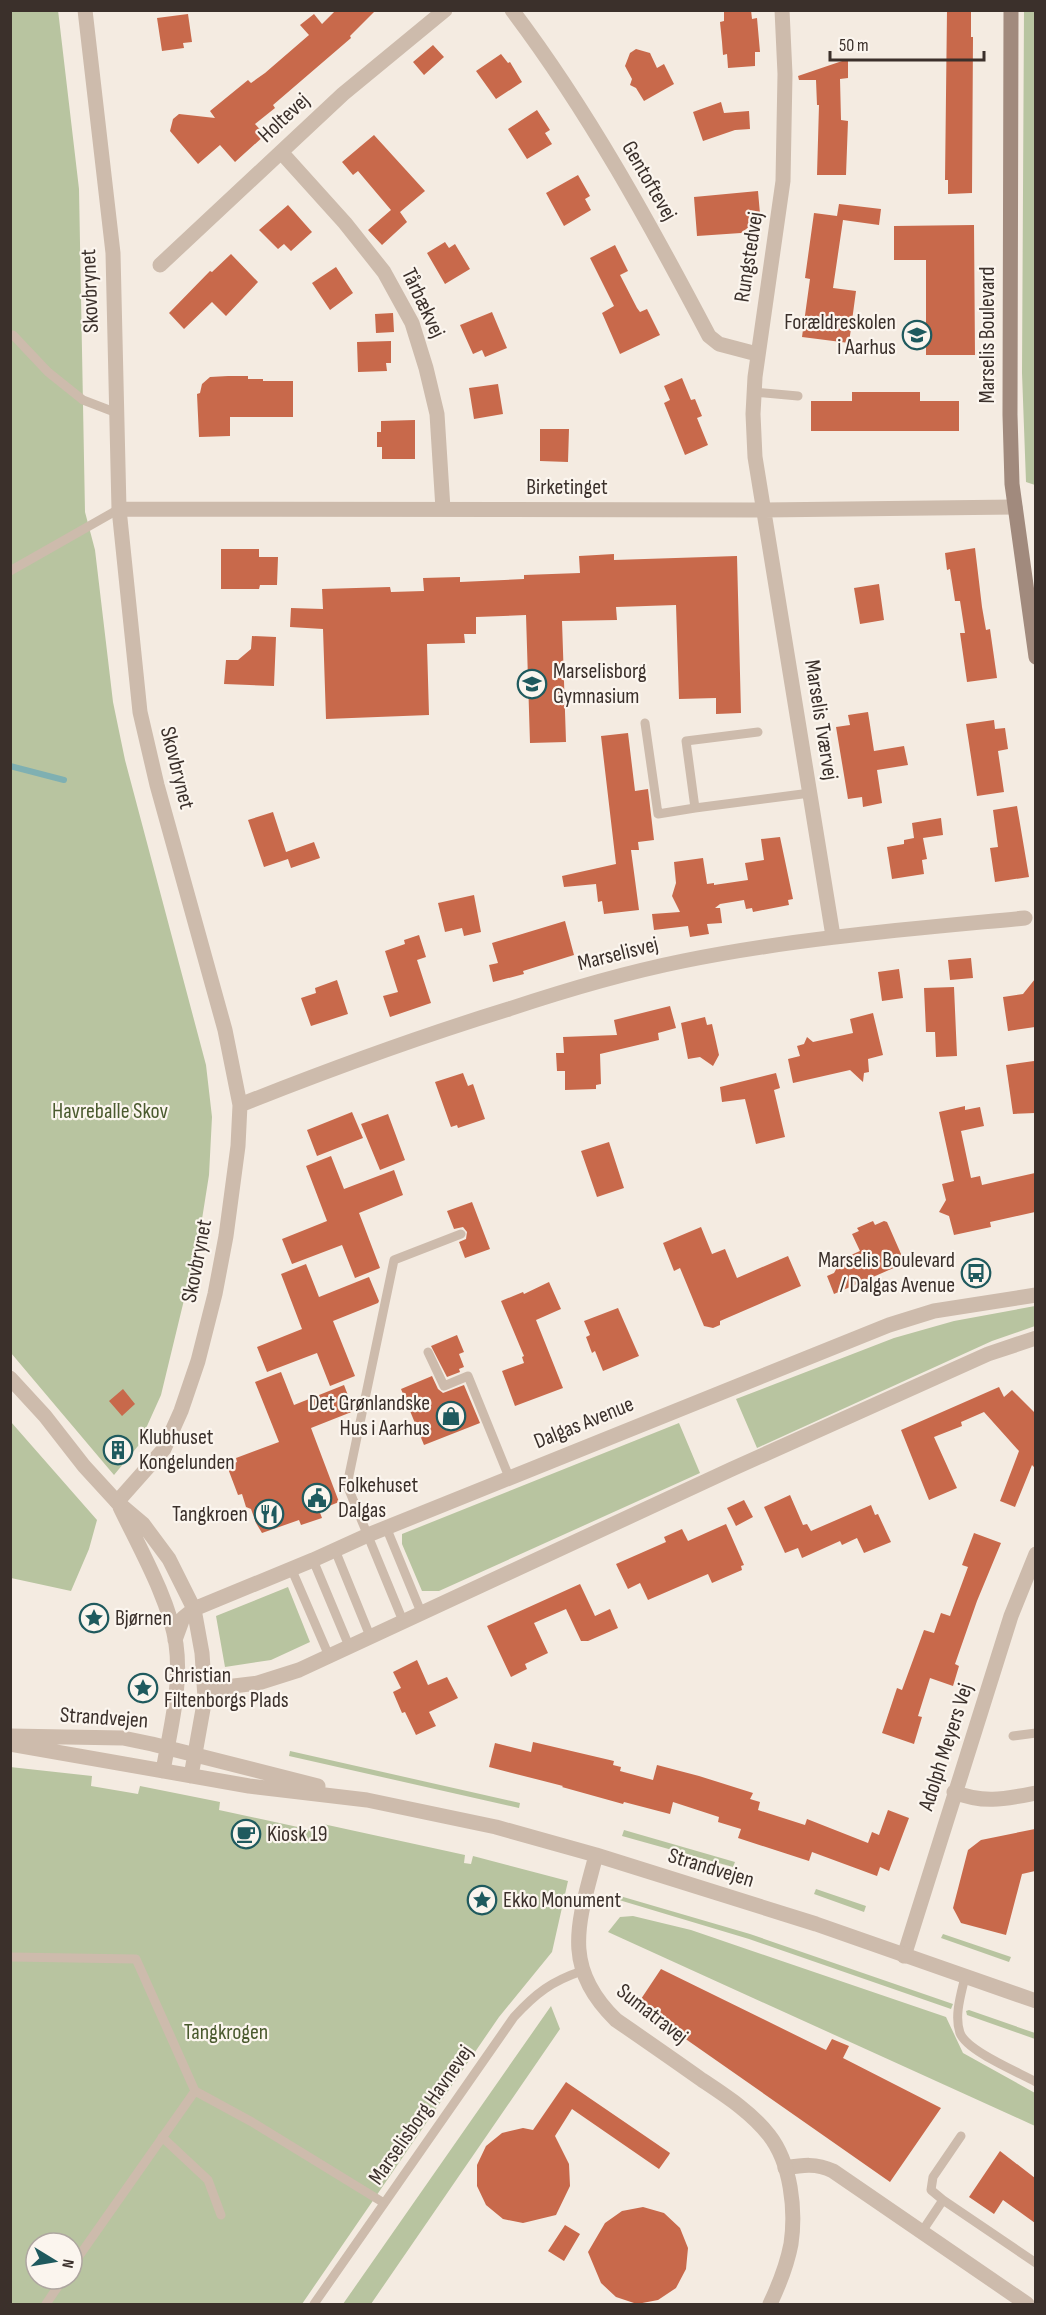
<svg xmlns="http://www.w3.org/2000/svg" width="1046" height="2315" font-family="'Sofia Sans Condensed',sans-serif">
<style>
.green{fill:#b8c4a0;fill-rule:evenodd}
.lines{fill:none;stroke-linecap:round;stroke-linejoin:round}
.stream{stroke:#7fb0b2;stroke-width:6}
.building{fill:#c8694b}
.service{stroke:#cdbbac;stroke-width:9}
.minor{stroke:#cdbbac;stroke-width:15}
.tertiary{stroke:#cdbbac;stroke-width:15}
.secondary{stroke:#a18a7d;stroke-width:15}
.labels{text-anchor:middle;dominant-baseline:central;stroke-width:4.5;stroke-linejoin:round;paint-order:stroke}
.street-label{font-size:22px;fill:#3b302b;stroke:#fbf5ee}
.poi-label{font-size:22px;fill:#3b302b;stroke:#fbf5ee;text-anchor:start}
.park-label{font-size:22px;fill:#4a5a2e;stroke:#fbf5ee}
</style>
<rect width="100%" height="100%" fill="#f4ebe1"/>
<path class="green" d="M58 10 79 189 85 512 95 550 113 702 125 760 206 1065 212 1117 209 1175 199 1238 161 1395 138 1446 114 1475 11 1353 10 11Z
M1024 11H1036L1035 485 1026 482 1022 373Z
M1035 1306V1326L992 1341 757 1448 736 1399 894 1338 954 1321Z
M11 1422 97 1520 89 1549 71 1591 11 1578Z
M679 1423 700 1473 439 1591H422L402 1544V1534Z
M288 1587 310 1642 271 1660 225 1667 216 1616Z
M290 1751 520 1803 519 1808 289 1756Z
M10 1767 92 1776 91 1786 138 1794 140 1786 220 1802 219 1810 321 1832 323 1824 465 1855 464 1863 471 1864 473 1856 568 1881 552 1952 499 2017 302 2304H11ZM36 2243H72V2279H36Z
M624 1830 735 1862 733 1867 622 1836Z
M816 1889 866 1906 864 1912 814 1894Z
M613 1894 750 1934 953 2004 951 2009 749 1939 609 1897Z
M633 1916 691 1930 946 2017 963 2053 1035 2093V2126L608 1932 620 1917Z
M943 1934 1011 1957 1009 1962 941 1938Z
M551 2006 560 2029 371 2304H343Z
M969 2010 1035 2033V2039L967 2015 966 2011Z"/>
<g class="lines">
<path class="stream" d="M10 766 64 780"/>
</g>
<path class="building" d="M336 10H376L350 36 351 38 273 105 275 108 255 124 265 135 235 162 220 145 198 164 170 131 173 119 179 114 215 118 210 111 248 80 251 83 265 73 309 35 300 25 314 14 322 24Z
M724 10H751L752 19 757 18 760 52H755V66L728 68 727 54 723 55 722 42 720 22 724 21Z
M947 10H971V37H973L972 193 948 194V180H945Z
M188 14 192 42 183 43 184 48 162 51 157 18Z
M433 45 444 57 424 75 413 62Z
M636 49 650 53 657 68 664 64 674 84 644 101 636 88 630 85 632 79 625 66 630 53Z
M501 54 508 63 510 62 522 82 496 99 476 71Z
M848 59V78L840 79 841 120 848 121 846 175H817L819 105H817L816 80H799L798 76Z
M721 102 724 113 749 111 750 129 735 130 703 141 693 112Z
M537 110 550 130 545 133 552 144 527 159 508 129Z
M374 135 425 191 400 212 407 222 382 245 368 230 391 210 358 171 353 175 342 162Z
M578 175 590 196 585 199 591 210 564 226 546 193Z
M758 191 760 214 749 215 750 226 741 233 697 236 694 197Z
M839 204 881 209 879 225 843 220 833 288 856 291 849 343 802 337 810 279 805 278 814 213 837 216Z
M288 205 312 232 291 251 284 244 278 249 259 230Z
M974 225 975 355H926V260H894V226Z
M445 242 449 248 455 244 470 269 445 284 427 253Z
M615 245 628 271 620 275 637 308 640 312 647 309 660 335 620 354 602 313 614 306 590 258Z
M231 254 258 282 226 316 212 302 184 329 169 313 210 271 212 272Z
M336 267 353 293 330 310 312 283Z
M492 312 507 348 485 357 482 350 473 354 460 325Z
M393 313 394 332 376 333 375 314Z
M391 341V363H386L387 371 358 372 357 342Z
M228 376H248V379H263V381H293V417H230V436L199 437 197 394 200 393 202 384 210 377Z
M682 378 691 400 695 399 702 416 697 418 708 445 685 455 664 403 670 400 664 386Z
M498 384 503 414 474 419 469 388Z
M852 392H920V401H959V431H811V401H852Z
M415 420V459H382V447H377V432H381V421Z
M540 429H569L568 462 540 461Z
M975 548 982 607 986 630 990 629 997 678 967 682 960 633H965L960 601H955L950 569 947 570 945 553Z
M221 549H259V557H278L277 585H260L259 589H221Z
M614 554V560L737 556 741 713 716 714V698L679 699 676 605 616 607 617 620 562 621 566 742 530 743 526 615 476 617V634H464L465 643 427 644 429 715 326 719 323 629 290 627 291 608 323 609 322 589 390 587 391 592 424 591 423 578 460 577V582L524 579V575L580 573 579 556Z
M879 584 884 620 860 624 854 588Z
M252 636 276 637 274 686 224 684 226 660H238L251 649Z
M868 712 874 751 904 746 908 765 877 770 882 803 863 807 862 797 848 799 836 727 850 725 848 715Z
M994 720 995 729 1005 728 1008 749 998 751 1004 792 977 796 966 724Z
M628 733 635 791 648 789 654 840 638 842 639 850H631L639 910 604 914 602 901 598 902 596 884 564 887 562 876 616 864 601 736Z
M1017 806 1029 877 995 882 990 848 998 847 993 810Z
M273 812 286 852 314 842 320 858 291 868 288 859 264 867 248 820Z
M941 818 943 835 923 838 927 859 922 860 924 874 892 879 887 847 904 844V840L914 838 912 823Z
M780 837 793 899 788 900 789 905 753 912 752 908 746 909 744 900 720 904 715 908H720L722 923 707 924 709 934 690 937 688 926 654 930 652 914 680 912 672 896 676 883 674 862 703 858 707 884 714 883V885L748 880 745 863 764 860 761 839Z
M474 895 481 932 464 936 462 928 445 932 438 903Z
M565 921 574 955 523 971 524 974 493 982 489 965 498 963 492 943Z
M419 935 426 957 417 960 431 1003 390 1017 383 996 398 992 385 951 405 944 404 940Z
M971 958 973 978 950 980 948 960Z
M899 969 903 998 882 1001 878 972Z
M1035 979V1027L1008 1031 1003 997 1023 994Z
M337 980 348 1014 311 1026 301 998 316 993 315 988Z
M954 987 957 1056 936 1057 935 1032H926L924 988Z
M670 1006 676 1028 658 1033 659 1040 600 1054 601 1084 596 1085V1089L565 1090V1071H557L556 1053H564L563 1037 617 1035 614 1020Z
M873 1013 883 1055 868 1059 869 1072 864 1073 863 1082 850 1070 793 1083 788 1059 800 1056 797 1046 804 1044 807 1037 813 1042 853 1033 850 1019Z
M705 1017 707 1025 712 1024 719 1055 713 1066 700 1057 688 1059 681 1023Z
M1034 1061 1035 1113 1013 1114 1006 1065Z
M463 1073 468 1086 473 1084 485 1119 458 1128 457 1125 451 1127 435 1082Z
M776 1073 780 1088 774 1090 785 1137 756 1144 745 1099 722 1102 720 1087Z
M965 1106V1110L980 1107 984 1126 961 1131 971 1178 980 1176 982 1185 1035 1173V1212L990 1222 991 1227 954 1235 949 1216 939 1212 946 1200 942 1184 954 1181 939 1112Z
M352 1112 363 1138 317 1156 307 1130Z
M388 1114 405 1160 380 1170 361 1124Z
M609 1142 624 1188 597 1197 581 1151Z
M331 1156 344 1189 394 1170 403 1195 359 1213 380 1268 355 1278 342 1245 292 1264 282 1239 327 1221 306 1166Z
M472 1202 490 1249 465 1258 459 1242 466 1239 467 1232 463 1227 454 1229 447 1211Z
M873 1221 875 1225 884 1221 887 1222 905 1263 834 1294 827 1276 834 1273 842 1259 860 1251 852 1234 859 1231 857 1228Z
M701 1227 712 1254 725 1249 737 1278 788 1256 801 1286 720 1321V1325L713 1328 704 1326 680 1268 674 1271 663 1243Z
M306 1264 319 1297 369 1277 379 1301 378 1303 333 1321 355 1376 330 1386 317 1353 267 1372 257 1347 302 1329 281 1274Z
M549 1282 561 1309 536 1320 563 1388 515 1406 502 1371 524 1363 522 1357 524 1356 501 1301 523 1292 524 1294Z
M618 1308 639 1356 603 1371 595 1351 592 1353 586 1337 590 1335 584 1321Z
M457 1335 464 1352 459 1354 464 1367 459 1369 460 1372 447 1377 431 1346Z
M281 1372 294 1405 344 1385 354 1411 311 1428 339 1502 319 1510 322 1518 301 1525 299 1520 262 1533 256 1523 251 1509 246 1507 242 1494 238 1495 227 1466 237 1462 236 1458 279 1442 255 1382Z
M432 1376 438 1389 443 1393 464 1385 480 1423 424 1445 401 1389Z
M999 1387 1004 1397 1012 1390 1035 1413V1468L1032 1465 1015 1507 1000 1501 1019 1451 984 1412 961 1422 962 1426 934 1437 957 1488 929 1500 901 1430Z
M123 1389 135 1404 122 1416 109 1401Z
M790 1495 803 1525 807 1524 811 1531 871 1505 875 1515 878 1514 891 1542 864 1553 857 1538 842 1545 840 1541 802 1558 798 1548 785 1553 764 1507Z
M744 1500 753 1517 736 1526 727 1508Z
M726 1524 744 1565 741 1566 742 1570 712 1583 708 1574 648 1600 640 1583 628 1589 616 1564 666 1542 664 1537 682 1529 688 1541Z
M974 1533 1001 1543 977 1601 955 1664 959 1666 953 1686 930 1678 918 1716 922 1717 914 1744 882 1733 897 1688 902 1690 924 1630 934 1633 941 1613 950 1616 968 1567 962 1565Z
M580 1584 595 1616 610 1609 618 1628 588 1641H581L566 1609 534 1623 548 1653 525 1664 527 1669 511 1677 487 1626Z
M417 1660 428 1685 447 1677 458 1698 429 1712 436 1726 416 1735 405 1712 402 1713 393 1692 401 1688 393 1672Z
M533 1742 614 1761 613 1765 621 1767 620 1771 653 1780 657 1765 699 1776 753 1793 750 1799 760 1802 758 1810 805 1825 807 1819 868 1843 872 1832 879 1835 888 1810 909 1818 889 1871 880 1867 877 1876 812 1852 809 1861 738 1838 741 1829 718 1822 719 1817 673 1802 670 1814 624 1802 623 1804 562 1787 563 1786 489 1767 495 1743 531 1752Z
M1035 1829V1871L1022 1874 1006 1935 961 1923 953 1908 968 1850 981 1840Z
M661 1969 826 2050 832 2039 849 2046 843 2058 941 2108 890 2182 637 2005Z
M566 2082 670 2153 669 2155 659 2169 572 2109 555 2136 569 2164 570 2186 556 2215 523 2223 503 2219 486 2205 477 2186V2165L486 2146 502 2133 523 2128 533 2130Z
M1000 2151 1035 2178V2223L1003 2200 994 2214 969 2197Z
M643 2207 664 2213 680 2228 688 2248 686 2269 676 2288 658 2300 637 2304 616 2297 601 2283 588 2252 605 2223 622 2211Z
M565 2225 580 2234 564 2261 548 2251Z"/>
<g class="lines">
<path class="service" d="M13 335 48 372 83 400 117 413
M754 392 798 396
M10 571 119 509
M645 723 658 814 695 808
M758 732 686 741 695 808 810 793
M428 1352 444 1386 468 1376 509 1477
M386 1527 421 1612
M335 1550 370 1636
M313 1560 349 1646
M291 1568 329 1656
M403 1621 347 1485 394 1260 461 1234
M1013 1736 1036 1733
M10 1957 136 1959 195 2091
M965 1977C961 1994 954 2016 960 2033 967 2051 1018 2072 1036 2082
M961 2136 933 2177 931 2190 943 2200 1036 2263
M162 2137 208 2180 221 2215
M921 2233 943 2200
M72 2266 195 2091 252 2122 384 2203
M46 2304 63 2279
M314 2304 514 2017C536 1993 552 1981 582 1971"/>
<path class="minor" d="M85 10 113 253 119 509 140 712 157 785 225 1030 240 1105 238 1146 226 1236 215 1294 198 1361 181 1411 164 1449 117 1502
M512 10C589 112 650 224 709 336L719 344 757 354
M782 10 785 74 783 181 755 377 753 414 755 457 833 936
M281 152 345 223 384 272 412 323 426 368 437 414 443 509
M160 265 343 94 445 10
M119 509 764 510 1015 507
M240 1105C328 1070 418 1037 509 1009 566 990 624 973 683 961 796 938 910 929 1025 918
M954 1792C984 1804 1005 1799 1036 1793
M904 1956 1011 1616 1036 1554
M785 2168C803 2165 816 2163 833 2171L1027 2304"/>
<path class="tertiary" d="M10 1378 45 1416 84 1466 117 1502 143 1524 169 1559 194 1609 202 1653 205 1698 191 1776
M120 1507C139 1547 170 1601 176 1644 182 1686 170 1730 163 1771
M175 1640 183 1618 194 1609 313 1560 368 1535 889 1325 934 1311 1036 1295
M205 1698 217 1688 258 1683 299 1670 732 1469 988 1354 1036 1338
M10 1736 123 1738 152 1744 318 1786
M10 1744 249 1786 367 1800 496 1827 596 1855 816 1924 1036 2001
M596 1855C579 1921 560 1966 616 2020 645 2040 674 2060 702 2080 726 2096 751 2112 769 2135 791 2163 796 2210 791 2244 787 2265 779 2285 770 2304"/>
<path class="secondary" d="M1011 10 1010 415 1012 484 1036 657"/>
</g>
<defs>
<g id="school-ring" transform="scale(1.5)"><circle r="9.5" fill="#fbf5ee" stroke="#1f5a5e" stroke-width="1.5"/><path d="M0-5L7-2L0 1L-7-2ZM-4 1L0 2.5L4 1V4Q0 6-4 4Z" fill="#1f5a5e"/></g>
<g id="university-ring" transform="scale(1.5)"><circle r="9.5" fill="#fbf5ee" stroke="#1f5a5e" stroke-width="1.5"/><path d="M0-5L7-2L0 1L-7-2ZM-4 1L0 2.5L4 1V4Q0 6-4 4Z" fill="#1f5a5e"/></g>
<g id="bus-ring" transform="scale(1.5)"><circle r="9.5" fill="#fbf5ee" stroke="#1f5a5e" stroke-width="1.5"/><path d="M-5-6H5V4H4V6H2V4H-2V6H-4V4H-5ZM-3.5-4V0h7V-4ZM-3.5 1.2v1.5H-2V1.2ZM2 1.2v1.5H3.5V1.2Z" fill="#1f5a5e"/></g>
<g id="shop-ring" transform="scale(1.5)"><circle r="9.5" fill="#fbf5ee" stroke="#1f5a5e" stroke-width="1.5"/><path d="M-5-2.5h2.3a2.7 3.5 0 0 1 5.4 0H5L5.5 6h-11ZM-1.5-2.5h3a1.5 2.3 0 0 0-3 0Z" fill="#1f5a5e"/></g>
<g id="building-ring" transform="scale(1.5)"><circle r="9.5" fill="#fbf5ee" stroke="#1f5a5e" stroke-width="1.5"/><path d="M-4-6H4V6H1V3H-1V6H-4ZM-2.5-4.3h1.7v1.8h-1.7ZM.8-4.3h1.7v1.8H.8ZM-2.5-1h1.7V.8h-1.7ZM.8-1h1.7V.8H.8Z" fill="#1f5a5e"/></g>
<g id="civic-ring" transform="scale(1.5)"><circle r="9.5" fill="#fbf5ee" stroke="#1f5a5e" stroke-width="1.5"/><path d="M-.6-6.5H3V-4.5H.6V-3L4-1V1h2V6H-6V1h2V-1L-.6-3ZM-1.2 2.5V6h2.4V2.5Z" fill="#1f5a5e"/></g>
<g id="restaurant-ring" transform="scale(1.5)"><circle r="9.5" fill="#fbf5ee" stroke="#1f5a5e" stroke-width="1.5"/><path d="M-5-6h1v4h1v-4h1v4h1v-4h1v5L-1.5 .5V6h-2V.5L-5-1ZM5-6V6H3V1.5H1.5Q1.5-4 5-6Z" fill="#1f5a5e"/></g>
<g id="sight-ring" transform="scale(1.5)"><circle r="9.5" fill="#fbf5ee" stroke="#1f5a5e" stroke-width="1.5"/><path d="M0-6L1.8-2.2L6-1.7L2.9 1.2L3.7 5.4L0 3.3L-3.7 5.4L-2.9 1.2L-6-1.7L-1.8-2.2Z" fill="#1f5a5e"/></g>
<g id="cafe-ring" transform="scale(1.5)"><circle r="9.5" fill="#fbf5ee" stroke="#1f5a5e" stroke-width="1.5"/><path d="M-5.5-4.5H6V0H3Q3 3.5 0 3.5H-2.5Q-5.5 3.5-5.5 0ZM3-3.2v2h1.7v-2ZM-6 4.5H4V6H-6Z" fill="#1f5a5e"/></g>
</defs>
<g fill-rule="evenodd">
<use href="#school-ring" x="917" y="335"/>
<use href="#university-ring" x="532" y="684"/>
<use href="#bus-ring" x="976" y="1273"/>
<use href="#shop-ring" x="451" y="1416"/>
<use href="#building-ring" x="118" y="1450"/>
<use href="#civic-ring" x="317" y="1498"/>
<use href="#restaurant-ring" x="269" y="1514"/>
<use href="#sight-ring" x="94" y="1618"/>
<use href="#sight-ring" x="143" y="1688"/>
<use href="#cafe-ring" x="246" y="1834"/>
<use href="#sight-ring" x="482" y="1900"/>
</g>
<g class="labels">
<g class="street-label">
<text transform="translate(284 118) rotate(-43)">Holtevej</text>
<text transform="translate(649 181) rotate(60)">Gentoftevej</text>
<text transform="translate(749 257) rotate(-81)">Rungstedvej</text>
<text transform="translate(90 291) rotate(-92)">Skovbrynet</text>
<text transform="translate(423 303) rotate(65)">Tårbækvej</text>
<text transform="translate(987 335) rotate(-90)">Marselis Boulevard</text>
<text x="567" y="487">Birketinget</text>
<text transform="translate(821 720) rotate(81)">Marselis Tværvej</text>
<text transform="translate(177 768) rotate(76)">Skovbrynet</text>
<text transform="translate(618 954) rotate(-14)">Marselisvej</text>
<text transform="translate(197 1261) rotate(-79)">Skovbrynet</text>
<text transform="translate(584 1423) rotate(-22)">Dalgas Avenue</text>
<text transform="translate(104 1718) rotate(4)">Strandvejen</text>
<text transform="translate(946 1747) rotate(-72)">Adolph Meyers Vej</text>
<text transform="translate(711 1868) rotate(17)">Strandvejen</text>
<text transform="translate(652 2014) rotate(38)">Sumatravej</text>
<text transform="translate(421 2115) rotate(-55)">Marselisborg Havnevej</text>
</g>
<g class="poi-label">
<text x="896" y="322" text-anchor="end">Forældreskolen<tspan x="896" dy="25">i Aarhus</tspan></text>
<text x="553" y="671">Marselisborg<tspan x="553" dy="25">Gymnasium</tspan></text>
<text x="955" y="1260" text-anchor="end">Marselis Boulevard<tspan x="955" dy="25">/ Dalgas Avenue</tspan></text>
<text x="430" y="1403" text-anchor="end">Det Grønlandske<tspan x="430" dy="25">Hus i Aarhus</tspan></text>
<text x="139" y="1437">Klubhuset<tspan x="139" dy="25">Kongelunden</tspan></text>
<text x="338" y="1485">Folkehuset<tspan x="338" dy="25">Dalgas</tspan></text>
<text x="248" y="1514" text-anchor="end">Tangkroen</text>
<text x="115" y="1618">Bjørnen</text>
<text x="164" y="1675">Christian<tspan x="164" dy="25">Filtenborgs Plads</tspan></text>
<text x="267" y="1834">Kiosk 19</text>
<text x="503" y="1900">Ekko Monument</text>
</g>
<g class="park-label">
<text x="110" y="1111">Havreballe Skov</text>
<text x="226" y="2032">Tangkrogen</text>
</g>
</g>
<rect width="1046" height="2315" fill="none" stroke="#3b302b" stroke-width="24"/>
<g transform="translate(54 2261) rotate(101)"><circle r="28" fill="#fbf5ee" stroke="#aea6a0" stroke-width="1.5"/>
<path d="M0-4.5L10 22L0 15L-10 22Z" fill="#1f5a5e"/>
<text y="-9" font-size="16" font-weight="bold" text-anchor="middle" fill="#3b302b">N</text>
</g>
<path d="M830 51v9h154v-9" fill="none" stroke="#3b302b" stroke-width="3"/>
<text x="839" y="51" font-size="18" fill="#3b302b" stroke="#fbf5ee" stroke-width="4.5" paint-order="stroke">50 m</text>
</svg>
